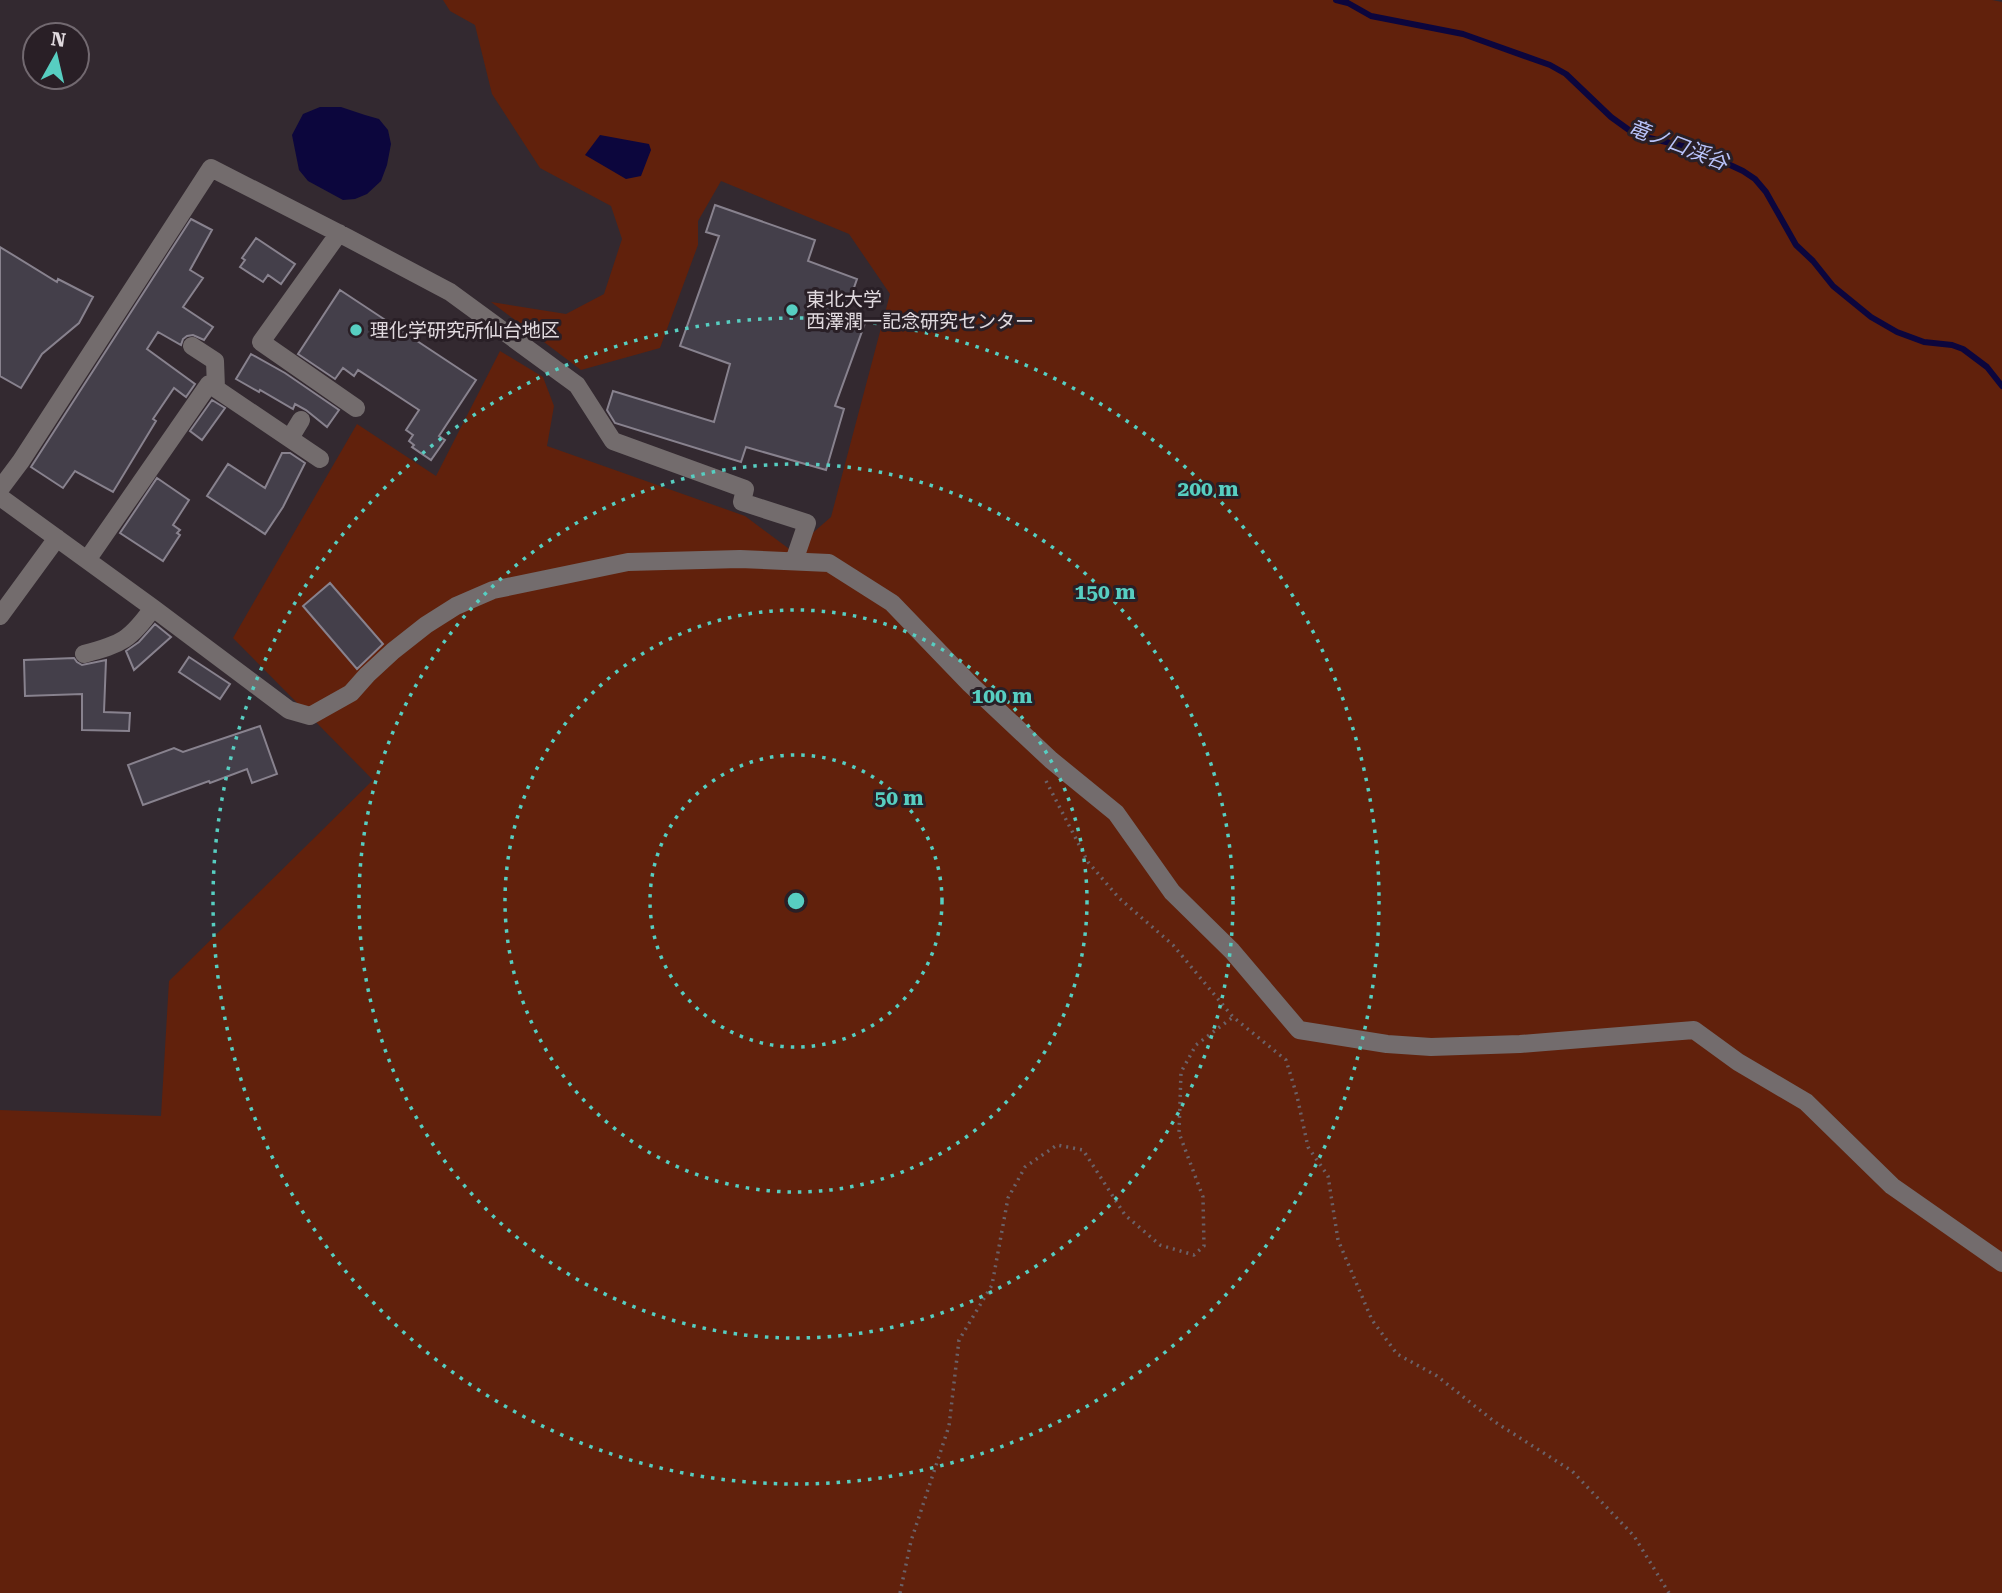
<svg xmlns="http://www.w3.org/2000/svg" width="2002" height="1593" font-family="'Roboto Serif','Noto Sans JP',serif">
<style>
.green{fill:#61210c}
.water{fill:#0c063d}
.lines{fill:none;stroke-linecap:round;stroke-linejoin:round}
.stream{stroke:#0c063d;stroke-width:6}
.building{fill:#443f4a;stroke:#88828e;stroke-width:2}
.path{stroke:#6b6268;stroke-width:3.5;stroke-dasharray:2 5;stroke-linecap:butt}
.minor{stroke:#736c6d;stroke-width:18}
.ring{fill:none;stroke:#57cec1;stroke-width:3.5;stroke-dasharray:3.5 7}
.poi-dot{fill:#57cec1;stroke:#291f26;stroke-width:2.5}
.labels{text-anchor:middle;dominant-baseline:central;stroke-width:6;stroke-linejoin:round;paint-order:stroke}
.poi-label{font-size:19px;fill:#e0d9de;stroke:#291f26;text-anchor:start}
.water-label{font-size:21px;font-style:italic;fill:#b9c3fa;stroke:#291f26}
.centre{fill:#57cec1;stroke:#291f26;stroke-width:3.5}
.ring-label{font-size:21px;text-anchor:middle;font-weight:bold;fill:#57cec1;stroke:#291f26;stroke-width:6;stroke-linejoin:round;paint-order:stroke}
</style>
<rect width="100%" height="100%" fill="#332930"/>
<path class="green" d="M443 0H1992L2002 2V1593H0V1110L161 1116 169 981 373 780 233 638 357 424 436 476 500 351 543 377 554 406 547 446 745 516 792 551 831 517 890 294 849 234 721 181 698 221V245L660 348 581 370 491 302 566 314 604 294 622 239 611 206 540 168 492 94 475 25 450 11Z"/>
<path class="water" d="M320 107H341L365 115 379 119 388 130 391 144 387 165 381 181 367 194 355 199 343 200 308 181 299 170 292 135 303 114Z
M600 135 649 144 651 150 641 176 626 179 585 155Z"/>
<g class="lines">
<path class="stream" d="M1336 0 1348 3 1371 16 1463 34 1550 65 1566 74 1611 117 1629 130 1645 137 1696 149 1743 171 1755 179 1766 192 1796 245 1813 261 1833 286 1871 317 1897 332 1924 342 1952 345 1963 349 1987 367 2002 386"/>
</g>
<path class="building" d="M715 205 815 240 808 261 857 279 844 316 865 323 835 406 844 409 826 470 746 447 741 462 615 423 607 410 613 391 714 422 730 364 680 346 719 236 706 232Z
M191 219 212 230 190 270 203 278 183 307 213 327 204 340 193 335 187 336 183 339 181 345 158 332 147 349 195 384 186 397 174 388 153 419 156 421 113 492 75 471 63 488 31 467Z
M256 238 295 264 281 284 268 275 263 282 240 267 245 260 242 258Z
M0 247 57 282 58 279 93 297 79 323 42 354 21 388 0 376Z
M340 290 476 380 439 436 445 440 431 460 412 447 414 445 409 441 413 435 406 430 419 410 358 370 354 376 343 368 335 379 298 354Z
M251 354 285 373 339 410 327 427 306 410 295 404 293 409 260 390 259 392 236 379Z
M212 400 225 408 202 440 190 431Z
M282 453H290L305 463 283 507 265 534 207 496 228 464 265 488Z
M157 478 189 500 173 525 180 530 177 533 180 535 163 561 120 533Z
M330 583 383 644 357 669 303 606Z
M155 624 171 637 134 670 126 651 139 642Z
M189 657 230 684 220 699 179 672Z
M74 658 77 662 82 665 106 660 104 712 130 713 129 731 82 730V694L25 696 24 660Z
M260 726 277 774 252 783 247 769 210 783 209 781 143 805 128 765 174 748 183 752Z"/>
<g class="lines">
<path class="path" d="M1046 781 1088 862 1119 898 1173 945 1233 1017 1286 1060 1297 1096 1308 1147 1328 1176 1338 1240 1372 1320 1397 1354 1437 1376 1495 1422 1572 1471 1634 1536 1669 1593
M900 1593 911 1541 949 1426 959 1340 992 1285 1008 1198 1025 1167 1057 1145 1083 1150 1125 1215 1160 1245 1194 1255 1204 1246 1203 1197 1179 1133 1181 1072 1196 1045 1233 1017"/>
<path class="minor" d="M339 233 261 342 356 408
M192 346 215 361 216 388
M290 438 301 420
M0 489 21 461 211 168 348 238 450 292 577 385 613 441 745 489 742 502 807 523 794 561
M0 497 153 608 289 710 310 716 351 693 367 675 393 651 426 625 456 606 493 590 628 562 740 559 829 563 892 603 970 684 1051 760 1116 813 1172 892 1232 951 1299 1030 1387 1044 1431 1047 1520 1044 1694 1030 1738 1062 1806 1102 1892 1186 2002 1263
M87 560 209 384 320 459
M0 616 57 538
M84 654C122 644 130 640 153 608"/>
</g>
<g class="ring">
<circle cx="796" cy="901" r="146"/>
<circle cx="796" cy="901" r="291"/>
<circle cx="796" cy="901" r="437"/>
<circle cx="796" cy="901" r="583"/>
</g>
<g class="poi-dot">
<circle cx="792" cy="310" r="7"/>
<circle cx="356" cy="330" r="7"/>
</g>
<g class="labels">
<g class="poi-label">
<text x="806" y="299">東北大学<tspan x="806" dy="22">西澤潤一記念研究センター</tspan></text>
<text x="370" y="330">理化学研究所仙台地区</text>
</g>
<g class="water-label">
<text transform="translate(1678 145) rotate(21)">竜ノ口渓谷</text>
</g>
</g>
<circle cx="796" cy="901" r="10" class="centre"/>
<g class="ring-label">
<text x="1208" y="496">200 m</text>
<text x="1105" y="599">150 m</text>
<text x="1002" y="703">100 m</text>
<text x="899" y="805">50 m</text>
</g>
<g transform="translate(56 56) rotate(8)"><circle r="33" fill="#291f26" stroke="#726970" stroke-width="2"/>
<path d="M0-5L12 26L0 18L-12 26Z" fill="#57cec1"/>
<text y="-10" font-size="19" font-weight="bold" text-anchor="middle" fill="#e0d9de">N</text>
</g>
</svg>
